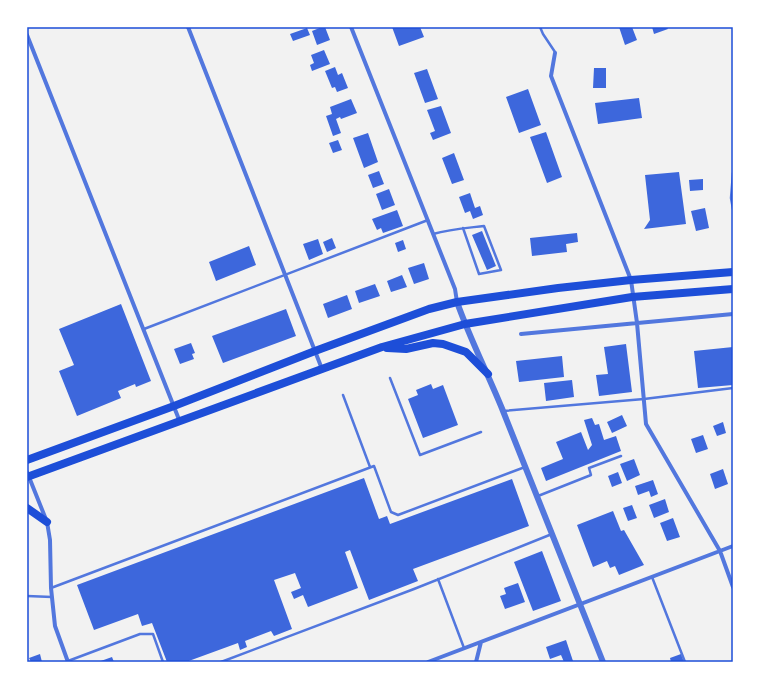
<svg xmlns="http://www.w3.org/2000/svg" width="760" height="689" font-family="Lato,sans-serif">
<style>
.building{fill:#3d67dc}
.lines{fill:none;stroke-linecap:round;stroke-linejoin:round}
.service{stroke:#5277de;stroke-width:2.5}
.minor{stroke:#5277de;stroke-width:4}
.tertiary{stroke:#5277de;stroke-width:6}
.primary{stroke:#1d4ed8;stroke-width:8}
.neatline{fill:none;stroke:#1d4ed8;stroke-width:1.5}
</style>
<rect width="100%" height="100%" fill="#f2f2f2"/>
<path class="building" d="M322 27H325L330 40 317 45 312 31Z
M392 27H420L424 37 399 46Z
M619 27H632L637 40 625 45Z
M652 27H667L668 29 654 34Z
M307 28 310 35 293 41 290 34Z
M324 50 330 64 312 71 310 65 314 63 311 55Z
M335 67 338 75 342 73 348 88 337 92 335 87 332 88 325 71Z
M594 68H606V88H593Z
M427 69 438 99 425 103 414 73Z
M528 89 541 125 519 133 506 97Z
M639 98 642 118 598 124 595 103Z
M351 99 357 113 341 119 340 117 336 119 341 133 333 136 326 116 332 114 330 107Z
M441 106 451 133 433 140 430 133 435 131 427 110Z
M546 132 562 177 547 183 530 137Z
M368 133 378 162 364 168 353 138Z
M338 140 342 150 333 153 329 143Z
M454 153 464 180 452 184 442 158Z
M379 171 384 184 373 188 368 175Z
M679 172 686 224 644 229 650 220 645 175Z
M703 179V190L690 191 689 180Z
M389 189 395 205 382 210 376 194Z
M470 193 475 208 480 206 483 215 473 219 470 211 465 213 459 197Z
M705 208 709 228 696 231 691 211Z
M397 210 403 226 383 233 381 228 377 230 372 219Z
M482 231 496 266 487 270 472 235Z
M577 233 578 242 566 244 567 252 532 256 530 238Z
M332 238 336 248 327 252 323 242Z
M318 239 323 254 309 260 303 244Z
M403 240 406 249 398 252 395 243Z
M249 246 256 265 216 281 209 262Z
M424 263 429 279 414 284 408 268Z
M402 275 407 287 391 292 387 281Z
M375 284 380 296 359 303 355 291Z
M347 295 352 309 328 318 323 304Z
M121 304 151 381 136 387 135 384 118 391 121 398 77 416 59 371 74 365 59 329Z
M286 309 296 336 223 363 212 336Z
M191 343 195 353 192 354 194 359 180 364 174 349Z
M626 344 632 392 599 396 596 375 608 374 604 347Z
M733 347V385L698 388 694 351Z
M562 356 564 377 519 382 516 361Z
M572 380 574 397 546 401 544 383Z
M431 384 433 389 443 385 458 425 423 438 408 399 418 395 416 390Z
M622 415 627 426 612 433 607 422Z
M592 418 595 425 599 424 604 440 616 436 621 451 546 481 541 468 563 459 556 442 581 432 588 450 592 445 584 420Z
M723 422 726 433 717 436 713 426Z
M703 435 708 449 696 453 691 439Z
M634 459 640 475 627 481 620 464Z
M723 469 728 484 715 489 710 474Z
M618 472 622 483 612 487 608 476Z
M364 478 379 519 387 516 390 524 512 479 529 526 413 569 418 581 369 600 350 550 345 552 358 588 308 607 303 595 294 599 291 592 301 588 295 573 274 580 292 629 274 636 271 631 245 641 247 647 240 650 238 643 186 662H167L152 623 142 626 138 614 94 630 77 585Z
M653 480 658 494 651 497 649 491 638 495 635 486Z
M665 499 669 512 654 518 649 505Z
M632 505 637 518 628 521 623 508Z
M613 511 621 531 624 530 644 565 619 575 615 566 610 568 607 561 593 567 577 525Z
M673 518 680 537 667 541 660 523Z
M542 551 561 601 533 611 514 562Z
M518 583 525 602 505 609 500 596 506 594 504 588Z
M566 640 573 661 564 662 561 655 550 659 546 647Z
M40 654 42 662H31L29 658Z
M681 654 684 662H671L670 658Z
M112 657 114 662H98Z"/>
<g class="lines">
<path class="service" d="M540 27 543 34 555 52
M733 173 731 198 733 209
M433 234C450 229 467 228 484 226L501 270 479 274 463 228
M144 329 428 220
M390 378 420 455 481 432
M343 395 370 467
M503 411 644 399 733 388
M538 496 591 475 589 468 621 456
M652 577 685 662
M438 579 464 648
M51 588 374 466 391 512 398 515 525 467
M27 596 52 597
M68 661 140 634H153L163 662
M221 662 414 589 552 534"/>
<path class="minor" d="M188 27 322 369
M351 27 455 289 457 302
M27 35 180 422
M555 53 551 76 631 280 637 323 646 424 720 551 733 587
M521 334 733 314
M27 472 47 522 50 540 51 588 55 626 68 662
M428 662 733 546
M476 662 481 642"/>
<path class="tertiary" d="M457 302C470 339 488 374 503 411L603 662"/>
<path class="primary" d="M387 348 406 349 433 343 443 344 466 352 488 374
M27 460 174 406 315 351 429 309 457 302 558 288 631 280 733 272
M27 477 382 347 465 324 632 297 733 289
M27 508 47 522"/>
</g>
<rect width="760" height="689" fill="none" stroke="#ffffff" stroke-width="56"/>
<rect x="28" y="28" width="704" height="633" class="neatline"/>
</svg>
